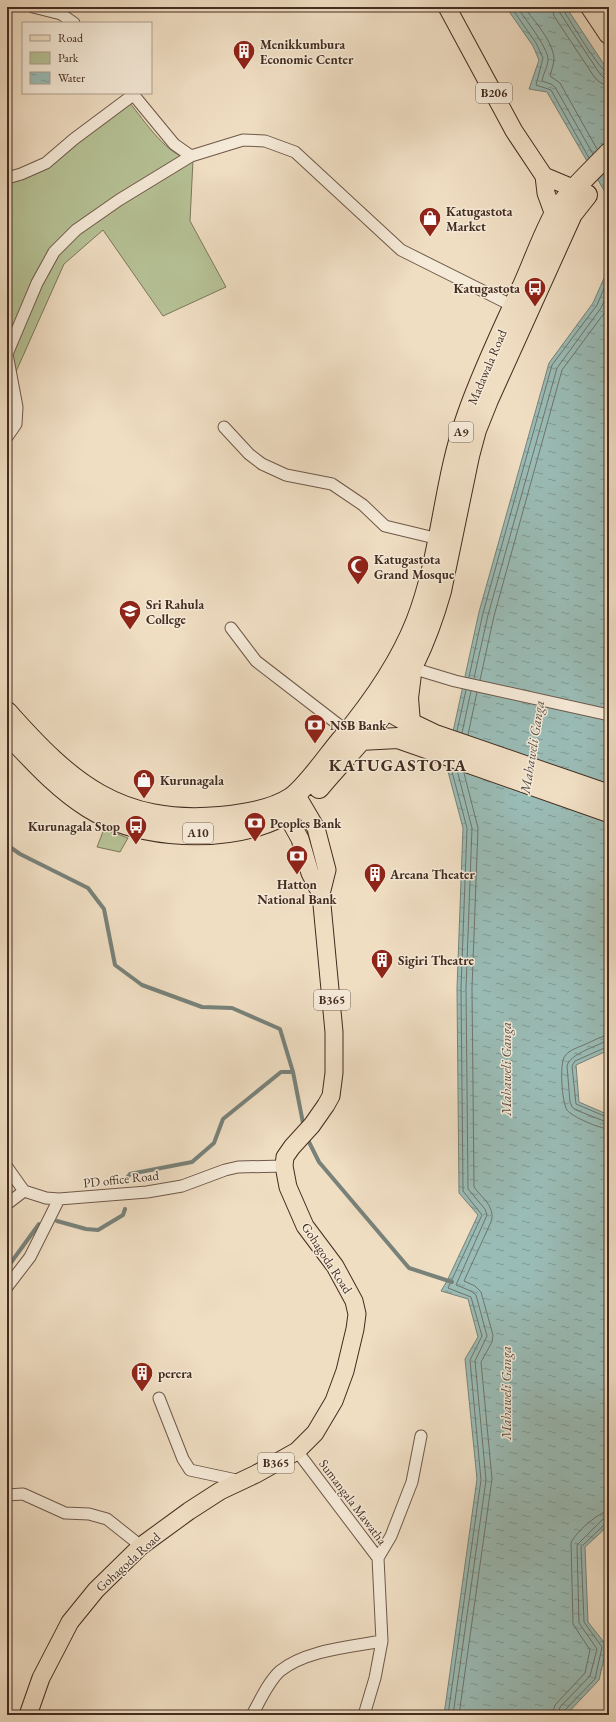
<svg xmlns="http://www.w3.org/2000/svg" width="616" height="1722" font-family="'EB Garamond',serif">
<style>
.green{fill:#b6c296;stroke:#7d775b}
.water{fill:url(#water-ripples);stroke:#78827a}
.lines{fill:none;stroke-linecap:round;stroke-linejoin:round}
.shore{stroke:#6f746b;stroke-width:1}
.stream{stroke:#78827a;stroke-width:4}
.street-casing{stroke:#6f5849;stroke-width:13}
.primary-casing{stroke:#442c20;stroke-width:19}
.highway-casing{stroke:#442c20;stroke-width:22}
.street{stroke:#f5ead8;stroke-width:11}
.primary{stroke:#f0dec3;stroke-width:17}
.highway{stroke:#f0dec3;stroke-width:20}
.labels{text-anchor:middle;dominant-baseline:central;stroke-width:3;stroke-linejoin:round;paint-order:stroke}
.shield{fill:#f5ead8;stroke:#796557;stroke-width:1}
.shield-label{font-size:12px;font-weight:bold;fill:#442c20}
.poi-label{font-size:13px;font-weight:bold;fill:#442c20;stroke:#f5ead8;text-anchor:start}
.street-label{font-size:13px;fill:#442c20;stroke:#f5ead8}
.water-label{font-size:14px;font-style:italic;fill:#5a5046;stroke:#f5ead8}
.district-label{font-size:17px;font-weight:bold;letter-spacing:1px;fill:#442c20;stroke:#f5ead8}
</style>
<defs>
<pattern id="water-ripples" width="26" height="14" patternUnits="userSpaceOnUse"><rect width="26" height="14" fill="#9abcb6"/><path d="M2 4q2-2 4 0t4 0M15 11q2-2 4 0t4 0" fill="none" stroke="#7f9994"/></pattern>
</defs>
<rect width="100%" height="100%" fill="#f0dec3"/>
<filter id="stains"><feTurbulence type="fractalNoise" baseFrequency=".005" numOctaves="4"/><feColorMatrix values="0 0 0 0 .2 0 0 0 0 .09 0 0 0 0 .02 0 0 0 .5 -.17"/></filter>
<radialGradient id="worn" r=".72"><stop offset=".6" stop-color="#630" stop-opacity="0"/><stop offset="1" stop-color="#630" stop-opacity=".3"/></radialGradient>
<path class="green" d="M129 102C145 121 167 157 193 160L190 221 226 287 163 316 103 230 64 264 14 376 7 381V178L21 174Z
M104 829 128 838 120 852 97 847Z"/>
<path class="water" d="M506 7H566L609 72V199L547 92 529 89 539 60 533 46Z
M609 267V1050L576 1065 579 1102 609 1115V1525L585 1547 588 1622 607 1646 599 1680 566 1715H444L477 1479 465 1359 478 1337 468 1299 441 1291 447 1281 478 1215 459 1193 457 988 463 828 446 764 479 612 549 363 593 303Z"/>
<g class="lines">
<path class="shore" d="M511 7 536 43 543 58 536 85 551 90 589 158
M517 7C525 19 547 46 548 59 548 67 543 74 542 81L551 84 555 87 593 154
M524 7C535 22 552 40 554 58 554 65 551 71 550 76L560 83 597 149
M552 7 554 16 595 78 601 83 609 85
M558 7 560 13 600 74 604 78 609 79
M563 7 564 11C570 21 601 73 609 74
M469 677 483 613 552 365 597 305 609 277
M474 678 488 615 557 368 601 308 609 290
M480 680 494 616 562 370 605 312 609 305
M457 731 466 690
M462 733 471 691
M468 735 477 692
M609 1035C601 1036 593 1041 586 1044 579 1047 569 1050 565 1056 559 1063 562 1103 567 1110 572 1117 601 1129 609 1129
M609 1041 604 1042C594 1047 569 1055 567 1066L570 1102 572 1107 576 1110 609 1123
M609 1046 575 1061 572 1066 576 1104 609 1118
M448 1715 481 1480 470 1360 482 1336 471 1297 448 1288 482 1215 463 1191 461 988 467 828 451 768
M453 1715 486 1480 475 1361 487 1336 476 1295 471 1291 456 1285 487 1215 485 1209 468 1189 466 988 472 828 457 770
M459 1715 492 1479 481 1362 492 1342 493 1335 481 1292 475 1286 464 1281 491 1222C496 1207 482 1198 474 1187L472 988 478 828 464 773
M552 1715 555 1705 585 1673 590 1650 573 1624 571 1543C575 1533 598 1512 609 1511
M558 1715 560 1707 590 1676 597 1649 579 1623 577 1545 602 1520 609 1517
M563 1715 564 1711 595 1679 602 1647 584 1622 581 1547 605 1524 609 1522"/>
<path class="stream" d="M7 845 20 854 88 888 104 909 115 965 142 985 202 1007 232 1008 280 1029 293 1072
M307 1138 319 1162 409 1268 452 1282
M124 1182 130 1174 192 1162 214 1143 223 1119 281 1072H293L304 1128
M57 1221 86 1229 98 1230 123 1215 125 1209
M7 1268 39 1224"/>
<g class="street-casing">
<path id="street" d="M33 7 61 14 74 23
M132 93 174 144 191 156 243 140 265 141 295 152 401 250 517 308
M7 178 21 174 46 163 74 139 133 95
M224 427 249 454 262 464 286 475 332 484 363 505 385 526 439 539
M7 437 16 424 17 407 7 354 37 283 54 252 76 230 119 200 191 156
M231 628 256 661 348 732
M412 668 455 681 609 715
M7 1167 24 1191
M7 1204 24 1191 46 1198 59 1199
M7 1287 30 1257 59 1199 147 1192 182 1186 225 1170 238 1167 284 1166
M159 1398 183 1459 190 1470 241 1481
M297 1451 378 1558 382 1641 375 1678 364 1715
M7 1495 23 1494 65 1513 89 1514 107 1519 141 1546
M378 1558 391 1536 412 1482 421 1436
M252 1715C260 1701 268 1682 280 1671 306 1650 350 1647 382 1641"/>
</g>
<g class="primary-casing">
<path id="primary" d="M447 7 514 131 544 176 546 193 554 215
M544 176 575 189
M280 803 300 839 310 873 321 894
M28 1715 41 1678 70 1622 96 1590 141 1546 189 1511 220 1491 256 1474 297 1451 315 1433 334 1401 345 1371 355 1329 357 1314 354 1301 335 1266 305 1226 288 1187 284 1166 285 1157 292 1147 312 1125 326 1105 331 1096 334 1073V1032L321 894 327 870 316 828 296 794"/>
</g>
<g class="highway-casing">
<path id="highway" d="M591 7 609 34
M375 703 410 723 435 735 609 795
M7 712C70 783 119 826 220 817 243 815 271 811 291 798 307 787 329 754 343 738 372 703 399 665 416 622 442 556 443 483 467 416 482 373 502 331 521 290 532 266 541 240 553 217 566 194 591 172 609 153
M410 723 408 698 411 674
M7 733C32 759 57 788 88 807 134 836 205 841 257 826 270 822 283 816 296 809
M360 740 398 738 609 812
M319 788C338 765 360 743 379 719 409 682 428 637 441 591L469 456 476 430 488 400 572 214 587 195"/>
</g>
<use href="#street" class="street"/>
<use href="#primary" class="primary"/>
<use href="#highway" class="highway"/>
</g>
<defs>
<g id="building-pin" transform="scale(1.15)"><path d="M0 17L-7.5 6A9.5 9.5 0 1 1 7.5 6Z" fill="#8f2418" stroke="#f5ead8"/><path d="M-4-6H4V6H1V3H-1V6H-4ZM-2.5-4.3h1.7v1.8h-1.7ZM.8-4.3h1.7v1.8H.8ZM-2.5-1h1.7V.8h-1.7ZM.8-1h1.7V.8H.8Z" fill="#fff"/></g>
<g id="shop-pin" transform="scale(1.15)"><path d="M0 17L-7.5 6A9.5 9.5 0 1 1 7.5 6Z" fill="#8f2418" stroke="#f5ead8"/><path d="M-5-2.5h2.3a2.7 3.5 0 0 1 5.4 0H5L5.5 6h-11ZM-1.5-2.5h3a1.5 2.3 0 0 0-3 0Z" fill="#fff"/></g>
<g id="bus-pin" transform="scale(1.15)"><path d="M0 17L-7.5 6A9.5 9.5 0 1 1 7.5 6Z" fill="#8f2418" stroke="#f5ead8"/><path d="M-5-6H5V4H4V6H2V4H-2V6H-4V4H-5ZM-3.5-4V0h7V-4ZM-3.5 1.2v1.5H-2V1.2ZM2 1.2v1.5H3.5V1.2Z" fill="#fff"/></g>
<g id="mosque-pin" transform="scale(1.15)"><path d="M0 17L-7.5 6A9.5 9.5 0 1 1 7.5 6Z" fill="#8f2418" stroke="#f5ead8"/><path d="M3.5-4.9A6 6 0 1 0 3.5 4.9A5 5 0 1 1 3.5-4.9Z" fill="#fff"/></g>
<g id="school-pin" transform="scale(1.15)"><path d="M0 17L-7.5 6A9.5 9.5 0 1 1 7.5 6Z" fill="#8f2418" stroke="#f5ead8"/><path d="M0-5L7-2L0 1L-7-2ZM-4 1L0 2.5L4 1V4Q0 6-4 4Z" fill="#fff"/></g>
<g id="bank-pin" transform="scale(1.15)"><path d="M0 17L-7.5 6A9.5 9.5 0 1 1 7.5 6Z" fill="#8f2418" stroke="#f5ead8"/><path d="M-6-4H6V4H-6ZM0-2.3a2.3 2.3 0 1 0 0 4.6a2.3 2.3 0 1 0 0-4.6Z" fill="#fff"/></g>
</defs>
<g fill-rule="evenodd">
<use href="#building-pin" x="244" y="51"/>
<use href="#shop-pin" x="430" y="218"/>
<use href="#bus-pin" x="535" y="288"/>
<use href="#mosque-pin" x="358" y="566"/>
<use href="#school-pin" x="130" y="611"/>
<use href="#bank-pin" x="315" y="725"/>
<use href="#shop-pin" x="144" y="780"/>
<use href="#bank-pin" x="255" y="823"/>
<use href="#bus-pin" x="136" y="826"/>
<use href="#bank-pin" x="297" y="856"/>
<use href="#building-pin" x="375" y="874"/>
<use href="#building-pin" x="382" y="960"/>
<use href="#building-pin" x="142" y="1373"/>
</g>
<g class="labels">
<g class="shield">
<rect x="476" y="83" width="36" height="20" rx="3"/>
<rect x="449" y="422" width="24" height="20" rx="3"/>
<rect x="183" y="823" width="30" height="20" rx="3"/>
<rect x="314" y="990" width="36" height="20" rx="3"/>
<rect x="258" y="1453" width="36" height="20" rx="3"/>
</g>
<g class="shield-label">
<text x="494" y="93">B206</text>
<text x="461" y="432">A9</text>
<text x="198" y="833">A10</text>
<text x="332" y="1000">B365</text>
<text x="276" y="1463">B365</text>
</g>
<g class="poi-label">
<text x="260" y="44">Menikkumbura<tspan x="260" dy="15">Economic Center</tspan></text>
<text x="446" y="211">Katugastota<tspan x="446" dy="15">Market</tspan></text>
<text x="520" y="288" text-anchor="end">Katugastota</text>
<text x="374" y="559">Katugastota<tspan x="374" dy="15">Grand Mosque</tspan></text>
<text x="146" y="604">Sri Rahula<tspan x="146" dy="15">College</tspan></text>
<text x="330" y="725">NSB Bank</text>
<text x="160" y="780">Kurunagala</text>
<text x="270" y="823">Peoples Bank</text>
<text x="120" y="826" text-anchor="end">Kurunagala Stop</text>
<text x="390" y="874">Areana Theater</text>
<text x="297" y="884" text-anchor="middle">Hatton<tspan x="297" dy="15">National Bank</tspan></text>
<text x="398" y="960">Sigiri Theatre</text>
<text x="158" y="1373">perera</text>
</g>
<g class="street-label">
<text transform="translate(487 367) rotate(-67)">Madawala Road</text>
<text transform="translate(121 1179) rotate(-6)">PD office Road</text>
<text transform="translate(327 1258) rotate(57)">Gohagoda Road</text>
<text transform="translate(353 1502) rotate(53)">Sumangala Mawatha</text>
<text transform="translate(128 1562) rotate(-42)">Gohagoda Road</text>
</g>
<g class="water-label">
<text transform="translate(532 747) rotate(-81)">Mahaweli Ganga</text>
<text transform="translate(506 1069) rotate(-90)">Mahaweli Ganga</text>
<text transform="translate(506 1393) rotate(-90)">Mahaweli Ganga</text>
</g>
<g class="district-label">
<text x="398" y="765">KATUGASTOTA</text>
</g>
</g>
<rect width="616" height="1722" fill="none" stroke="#f0dec3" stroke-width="24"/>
<rect x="8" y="8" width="600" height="1706" fill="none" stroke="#442c20" stroke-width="2"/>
<rect x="12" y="12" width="592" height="1698" fill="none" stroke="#442c20"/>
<rect x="22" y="22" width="130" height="72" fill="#f5ead8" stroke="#ae9e8e"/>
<rect x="30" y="35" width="20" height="6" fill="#f0dec3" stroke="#ae9e8e"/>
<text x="58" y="42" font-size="12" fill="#442c20">Road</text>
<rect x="30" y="52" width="20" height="12" fill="#b6c296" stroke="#ae9e8e"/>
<text x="58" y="62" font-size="12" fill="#442c20">Park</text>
<rect x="30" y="72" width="20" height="12" fill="url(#water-ripples)" stroke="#ae9e8e"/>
<text x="58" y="82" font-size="12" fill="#442c20">Water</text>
<rect width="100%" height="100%" filter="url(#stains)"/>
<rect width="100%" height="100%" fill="url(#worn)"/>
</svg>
